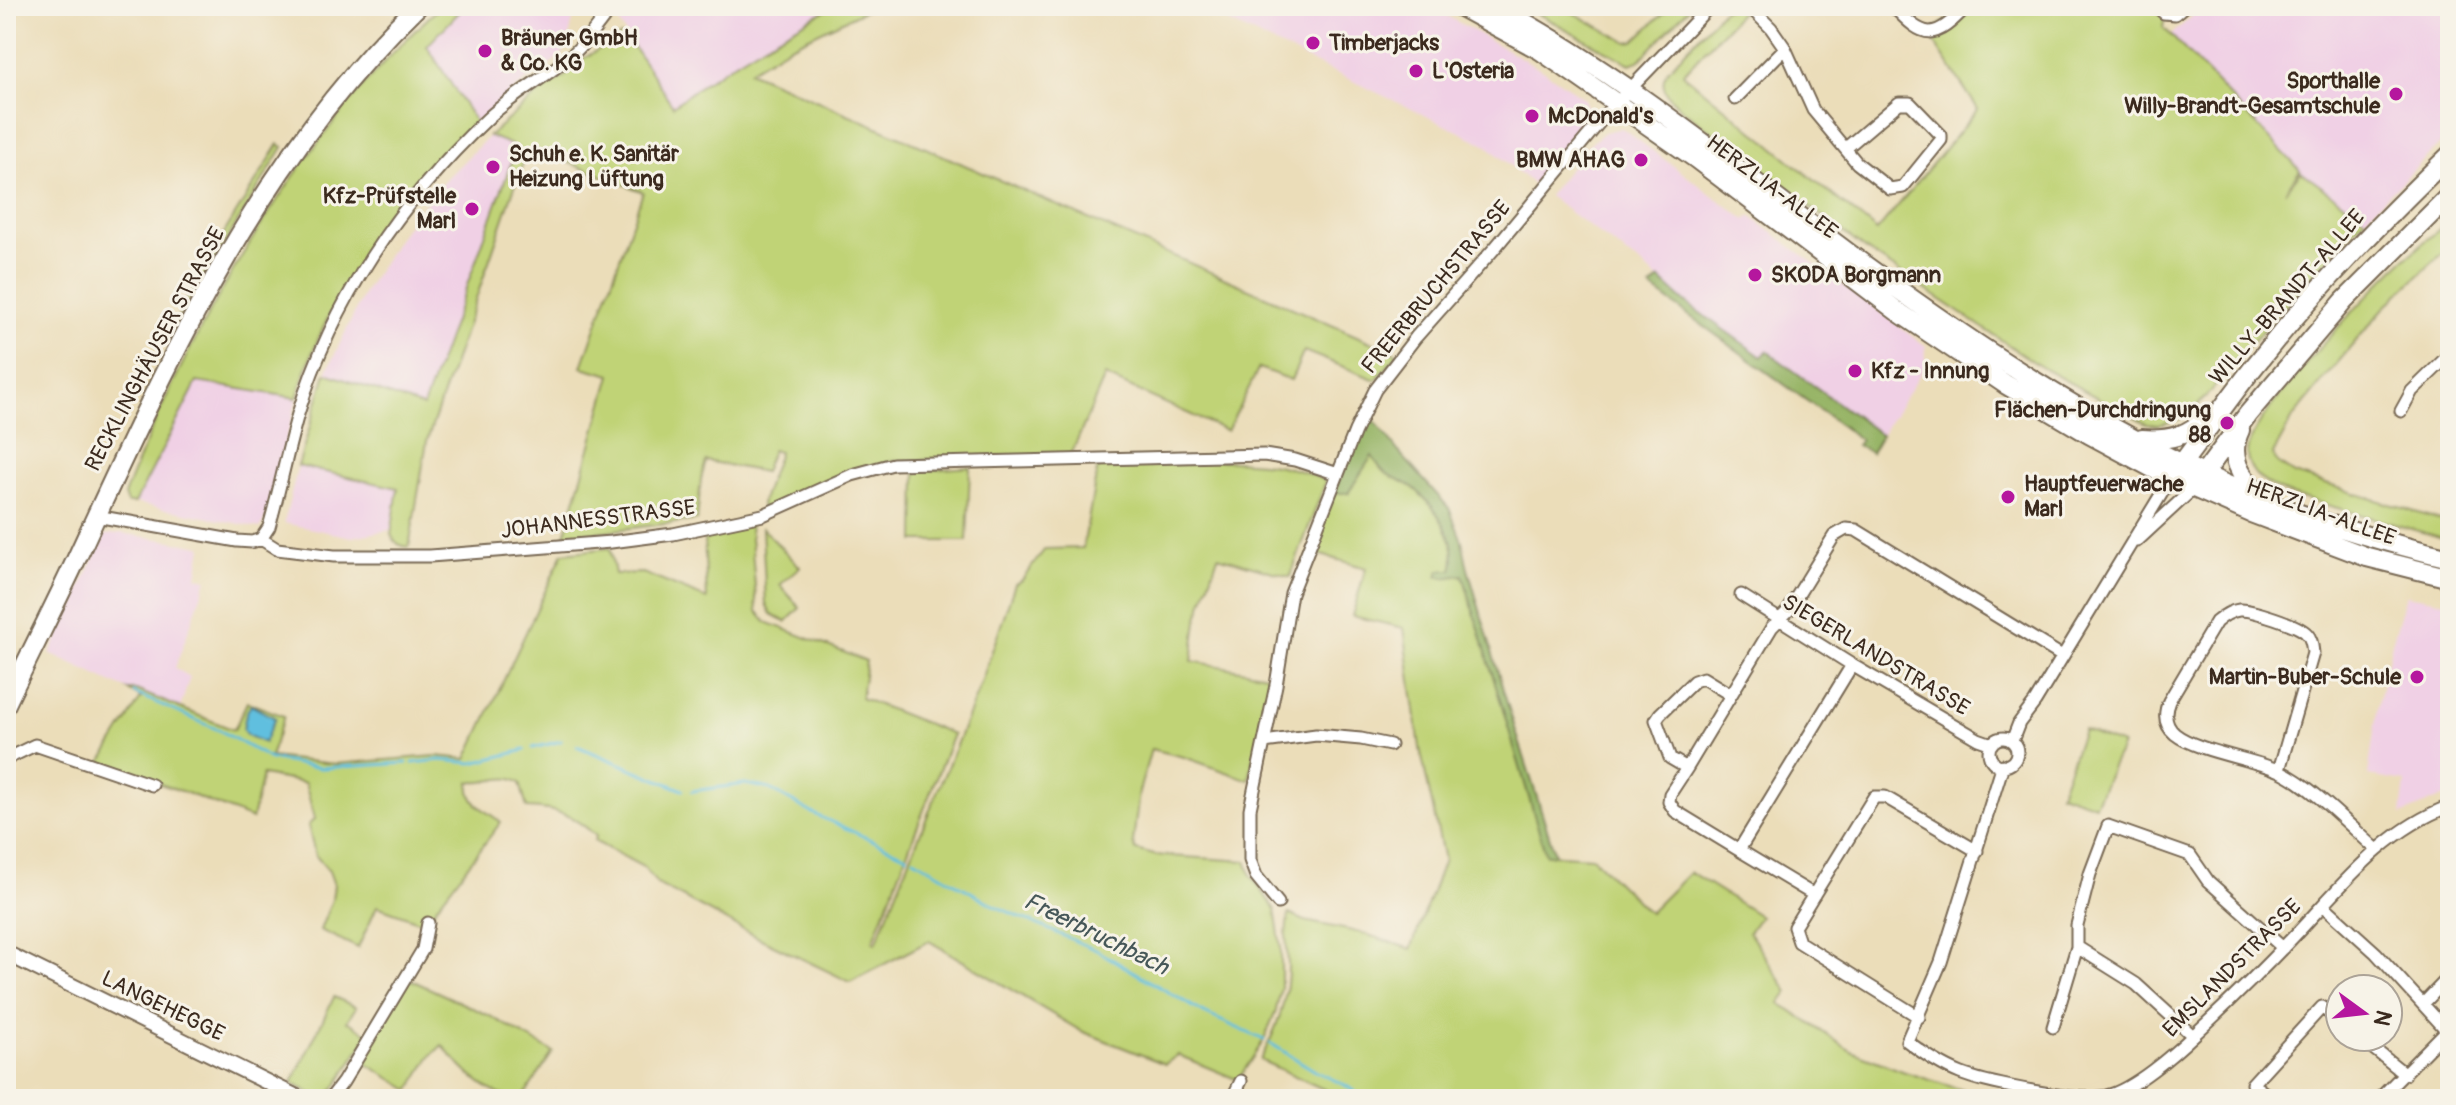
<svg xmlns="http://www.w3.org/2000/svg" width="2456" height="1105" font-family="Pangolin,sans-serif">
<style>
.built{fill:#f0d0e5}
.green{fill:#c0d376;stroke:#7e7e4a;stroke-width:2}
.forest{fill:#98b567;stroke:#6a7042;stroke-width:2}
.water{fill:#61bfdf;stroke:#4e747e;stroke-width:2}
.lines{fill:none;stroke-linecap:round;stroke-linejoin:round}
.stream{stroke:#61bfdf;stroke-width:3}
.minor-casing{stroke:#796954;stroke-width:15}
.tertiary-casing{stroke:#796954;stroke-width:18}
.primary-casing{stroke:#796954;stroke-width:22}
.minor{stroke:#fff;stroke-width:11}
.tertiary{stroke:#fff;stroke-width:14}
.primary{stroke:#fff;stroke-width:18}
.poi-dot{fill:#b5179e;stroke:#f7f3e8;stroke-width:3}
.labels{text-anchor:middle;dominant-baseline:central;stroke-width:6;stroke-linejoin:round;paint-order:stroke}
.poi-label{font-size:22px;font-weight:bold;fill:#3b2a1e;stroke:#f7f3e8;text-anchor:start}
.street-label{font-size:22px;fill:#3b2a1e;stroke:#f7f3e8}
.water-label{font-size:24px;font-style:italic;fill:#465758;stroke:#f7f3e8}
</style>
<rect width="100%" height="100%" fill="#f7f3e8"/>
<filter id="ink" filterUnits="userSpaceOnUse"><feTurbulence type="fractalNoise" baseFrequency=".0125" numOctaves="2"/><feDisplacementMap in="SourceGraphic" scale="16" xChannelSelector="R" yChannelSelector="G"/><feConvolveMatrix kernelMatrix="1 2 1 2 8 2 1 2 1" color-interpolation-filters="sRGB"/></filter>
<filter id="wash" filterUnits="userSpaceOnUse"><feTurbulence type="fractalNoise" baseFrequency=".006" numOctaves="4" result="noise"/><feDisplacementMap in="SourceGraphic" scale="32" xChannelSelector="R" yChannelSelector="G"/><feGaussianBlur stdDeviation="1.8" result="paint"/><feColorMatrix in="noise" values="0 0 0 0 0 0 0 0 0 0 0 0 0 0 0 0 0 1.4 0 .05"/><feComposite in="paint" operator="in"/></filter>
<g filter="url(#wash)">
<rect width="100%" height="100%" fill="#ebddb9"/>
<path class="built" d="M465 6H576L568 42 561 56 524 82 476 123 427 46Z
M608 6H834L765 43 701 84 673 106Z
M1195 6H1429L1543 70 1584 98 1587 111 1586 123 1534 185 1485 144Z
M2204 6H2450V134L2365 218 2300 171 2171 35Z
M1622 128 1746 220 1750 216 1926 346 1925 366 1881 435 1767 352 1763 357 1685 302 1639 263 1548 196 1588 145 1605 132Z
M489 136 517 147 423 407 326 373 365 291 404 230 444 181Z
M197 382 297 398 267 515 260 528 135 503Z
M298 466 398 488 390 530 352 537 284 523Z
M121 533 202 546 197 577 207 579 175 668 190 677 180 708 136 690H128L50 654 105 535Z
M2406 595 2450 603V794L2401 815 2405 782 2368 776 2377 710 2392 643Z"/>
<path class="green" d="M441 6H465L427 46 476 123C397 197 327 292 297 398L197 382 135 503H127L124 495C192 323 303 130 441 6Z
M834 6H874L788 47 749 71 1398 354 1376 380 1304 351 1291 380 1259 368 1227 431 1105 376 1071 455 891 461 766 509H762L761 504 779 452 772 450 764 472 706 461 701 479 697 520 565 536 611 375 582 367 643 192 532 148 526 154 427 441 409 547C400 547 395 543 391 535L398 488 298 466 326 373 423 407 517 147 489 136 535 96 568 74 576 63 621 36 628 38 673 106C723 67 778 35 834 6Z
M1524 6H1561L1627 42 1634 41 1671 6H1691L1639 61 1630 64Z
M1967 6H2156L2164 13V28L2300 170 2285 192 2301 172 2365 218 2240 356 2191 414 2175 421 2158 425 2146 424 2046 370 1865 249 1679 107C1668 96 1657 85 1668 70L1724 9 1735 7 1741 12 1683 74 1877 231 1978 109 1928 33Z
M279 144 283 147 170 333 197 277Z
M2450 220V246L2383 309 2334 367 2294 416 2273 454 2277 463 2294 474 2450 523V540L2288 494C2270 486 2248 477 2247 454 2245 421 2375 286 2404 260 2419 246 2435 233 2450 220Z
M1372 455C1375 460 1379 467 1383 471 1391 478 1406 481 1415 489 1436 507 1461 543 1452 571L1463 574 1546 854 1592 857 1649 913 1690 872 1760 916 1749 932 1788 992 1780 1003 1851 1051 1905 1072 1965 1091 1963 1099H1345L1260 1060C1276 1031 1289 997 1288 964 1287 942 1284 936 1289 914L1305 921 1362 933 1411 949 1444 860 1420 748 1404 628 1352 616 1366 568 1311 552 1334 493H1348Z
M1207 460C1252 462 1284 461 1326 481L1290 577 1218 556 1197 621 1192 661 1272 676 1249 780 1184 757 1151 749 1139 792 1133 843 1136 850 1154 855 1246 861 1251 875 1275 910 1281 948V988L1276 1010 1264 1040 1238 1080 1178 1055 1165 1064 1081 1031 929 941 850 982 759 938 657 884 645 868 594 841 596 836C573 815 558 809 527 808L520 783C505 772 488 785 470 782 467 803 485 810 501 822L424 923 377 906 358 948 320 930 332 900 334 885 329 871 315 855 308 825 315 819 305 783 262 775 252 819 187 793 100 764 141 698 128 690H136L234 730 247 702 284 716 270 757 335 764 436 756 467 759 563 553 610 548 615 574 643 573 707 599 704 535 750 525 757 611 766 622 866 661 861 698 953 734 873 942 876 943 980 686 1015 584 1022 580 1045 549 1083 548 1098 465Z
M970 467 967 541H915L916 471Z
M762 528 800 567 780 585 800 608 786 622 771 614 766 604Z
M2083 730 2122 745 2095 805 2060 793Z
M409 979 488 1015 553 1052 522 1099C490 1099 462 1069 442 1045L430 1057 410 1090 360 1060Z
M334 997 356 1007 347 1021 369 1034 337 1085 325 1099H321L292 1083Z"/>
<path class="forest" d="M1660 279 1685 302 1762 357 1767 351 1881 435 1871 453 1857 445 1861 440 1651 288Z
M1368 412 1398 451 1449 508 1462 541 1468 569 1507 703 1555 854 1546 855 1463 575 1444 578 1437 576 1440 570H1452C1461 543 1436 507 1415 489 1406 481 1392 478 1383 471 1379 467 1375 460 1372 456L1348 493H1334Z"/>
<path class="water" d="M251 705 275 718 264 743 247 735 243 730 246 713Z"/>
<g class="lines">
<path class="stream" d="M134 693 221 731 270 759 321 768 407 763
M577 746 683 790
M533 748 561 741
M413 763 440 760 473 763 525 750
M692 791 745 784 761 787 770 789 814 814 907 856
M914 859 995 906 1098 951 1204 1013 1264 1040
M1270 1043 1317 1072 1345 1085 1365 1099"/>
</g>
</g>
<g filter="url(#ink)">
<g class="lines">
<g class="minor-casing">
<path id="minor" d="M1749 6 1771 28 1785 48 1813 110 1857 163 1890 189 1903 187 1941 140V135L1910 103H1899L1846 148
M1893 6C1925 40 1934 41 1967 6
M2156 6 2164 13 2175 14 2184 6
M1735 99 1785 48
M2401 411 2412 391 2450 354
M96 516 237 541 252 542 261 539
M261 539 277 549 334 556H430L611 542 673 534 763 515 852 475 893 464 1264 455 1295 460 1338 474
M261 539 269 527C280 489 287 451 298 414 332 301 401 200 487 119 513 94 547 77 574 53 589 39 600 21 613 6
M2137 541 2193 489
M1741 595 1852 665 1978 739 1992 744
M1731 695 1687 768 1670 758 1656 720 1660 714 1694 681 1703 678 1731 695 1772 627 1788 611 1834 536 1846 529 1856 530 2062 656
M1989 752a14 14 0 1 1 28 0a14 14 0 1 1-28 0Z
M2012 741 2019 723 2035 702 2171 478
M1264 742 1316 735 1361 739 1390 745
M6 759 35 745 152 785
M2003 765 1941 962 1907 1041C1950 1074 1970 1079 2022 1089 2049 1094 2079 1101 2106 1096 2133 1090 2175 1053 2195 1034 2231 1001 2265 967 2298 932 2344 883 2385 830 2450 806
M1687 768 1670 794 1669 802 1675 811 1739 850 1852 665
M2279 770 2313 653C2312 646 2312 639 2307 634 2300 625 2251 609 2239 610 2230 611 2223 616 2216 622L2169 701C2164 713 2164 725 2175 734 2196 751 2253 759 2280 771 2312 786 2349 825 2376 849
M1739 850 1814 895
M1278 903 1256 876 1250 860V809L1276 685 1291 593 1355 431 1375 390 1416 337 1494 249 1608 112 1710 6
M2323 905 2376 953 2450 1034
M2077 947 2136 984 2193 1036
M2424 1003 2450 976
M1919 1017 1799 942 1794 927 1874 797H1885L1977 851
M2053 1027 2077 947V925L2090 874 2108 826 2190 855 2208 881 2283 948
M2359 1037 2405 1074
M330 1099 343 1082 423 949 428 923
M1232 1099 1241 1081
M2273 1099 2252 1084 2322 1007 2340 1022
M2379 1099 2447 1030"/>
</g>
<g class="tertiary-casing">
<path id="tertiary" d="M6 953 301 1099"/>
</g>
<g class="primary-casing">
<path id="primary" d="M1459 6 1540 50 1695 158 1897 311 2005 384 2089 434 2171 478 2251 513 2367 557 2450 578
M1495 6C1629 78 1744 176 1866 266 1973 344 2084 418 2205 475 2283 512 2366 538 2450 558
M2240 430C2228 455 2239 478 2261 493
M2142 439C2169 441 2189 436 2208 416
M2177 470C2206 432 2232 393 2262 357 2319 285 2384 219 2450 155
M2197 483 2248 414 2344 301 2450 195
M6 704C29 656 53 609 75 562 166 365 259 157 418 6"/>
</g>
<use href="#minor" class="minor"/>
<use href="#tertiary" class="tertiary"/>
<use href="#primary" class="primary"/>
</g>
</g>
<g class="poi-dot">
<circle cx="1313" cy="43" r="8"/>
<circle cx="485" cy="51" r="8"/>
<circle cx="1416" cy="71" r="8"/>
<circle cx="2396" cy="94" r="8"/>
<circle cx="1532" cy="116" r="8"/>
<circle cx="1641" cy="160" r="8"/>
<circle cx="493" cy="167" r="8"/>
<circle cx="472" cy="209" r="8"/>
<circle cx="1755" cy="275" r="8"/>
<circle cx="1855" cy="371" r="8"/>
<circle cx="2227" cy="423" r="8"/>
<circle cx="2008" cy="497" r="8"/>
<circle cx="2417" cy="677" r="8"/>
</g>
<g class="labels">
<g class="poi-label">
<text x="501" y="38">Bräuner GmbH<tspan x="501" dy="25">&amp; Co. KG</tspan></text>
<text x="1329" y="43">Timberjacks</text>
<text x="1432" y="71">L'Osteria</text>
<text x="2380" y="81" text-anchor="end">Sporthalle<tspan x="2380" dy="25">Willy-Brandt-Gesamtschule</tspan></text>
<text x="1548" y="116">McDonald's</text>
<text x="509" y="154">Schuh e. K. Sanitär<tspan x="509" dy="25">Heizung Lüftung</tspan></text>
<text x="1625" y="160" text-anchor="end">BMW AHAG</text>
<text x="456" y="196" text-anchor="end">Kfz-Prüfstelle<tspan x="456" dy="25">Marl</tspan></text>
<text x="1771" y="275">SKODA Borgmann</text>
<text x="1871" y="371">Kfz - Innung</text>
<text x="2211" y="410" text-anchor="end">Flächen-Durchdringung<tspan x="2211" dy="25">88</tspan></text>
<text x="2024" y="484">Hauptfeuerwache<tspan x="2024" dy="25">Marl</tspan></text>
<text x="2401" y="677" text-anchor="end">Martin-Buber-Schule</text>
</g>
<g class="street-label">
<text transform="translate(1772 187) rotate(37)">HERZLIA-ALLEE</text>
<text transform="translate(1436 287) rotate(-50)">FREERBRUCHSTRASSE</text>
<text transform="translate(2287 297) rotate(-49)">WILLY-BRANDT-ALLEE</text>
<text transform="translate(155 349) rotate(-62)">RECKLINGHÄUSER STRASSE</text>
<text transform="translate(2321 512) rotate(20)">HERZLIA-ALLEE</text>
<text transform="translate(598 519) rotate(-7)">JOHANNESSTRASSE</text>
<text transform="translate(1876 655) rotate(31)">SIEGERLANDSTRASSE</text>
<text transform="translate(2232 968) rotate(-45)">EMSLANDSTRASSE</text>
<text transform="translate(163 1006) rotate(26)">LANGEHEGGE</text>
</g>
<g class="water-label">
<text transform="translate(1096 934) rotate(26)">Freerbruchbach</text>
</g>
</g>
<rect width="2456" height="1105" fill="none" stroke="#f7f3e8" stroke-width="32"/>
<g transform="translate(2364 1013) rotate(105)"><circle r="38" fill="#f7f3e8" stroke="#aca397" stroke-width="2"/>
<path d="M0-6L14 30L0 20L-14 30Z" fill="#b5179e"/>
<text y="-12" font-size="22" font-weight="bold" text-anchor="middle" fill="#3b2a1e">N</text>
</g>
</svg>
